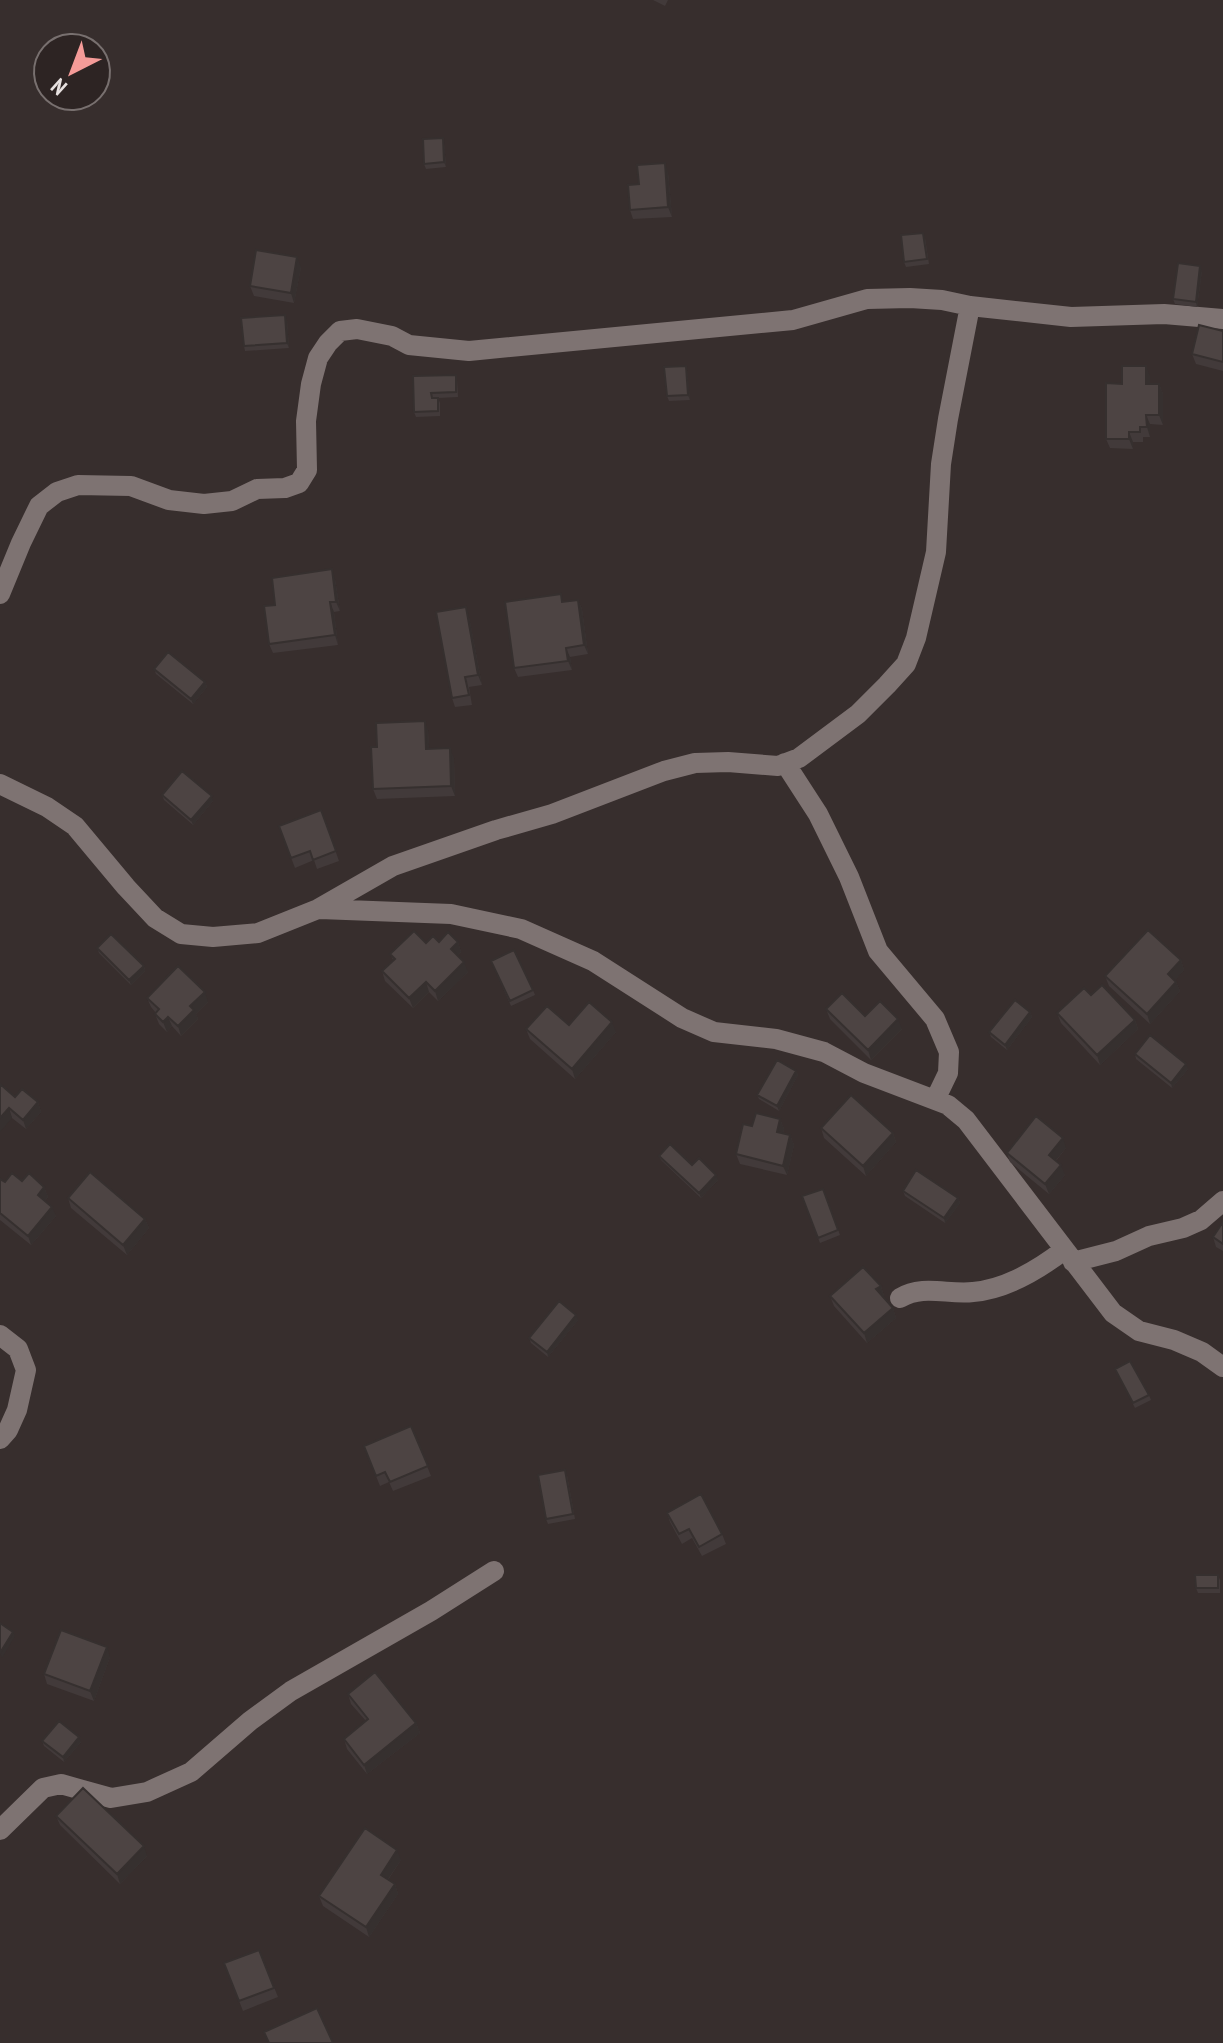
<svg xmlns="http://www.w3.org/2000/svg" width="1223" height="2043" font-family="'PT Sans Narrow',sans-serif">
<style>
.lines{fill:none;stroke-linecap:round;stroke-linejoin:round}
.minor{stroke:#7e7372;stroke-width:20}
.wall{fill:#423a3a}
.shaded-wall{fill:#36302f}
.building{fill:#4d4443;stroke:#36302f;stroke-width:2}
</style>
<rect width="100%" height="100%" fill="#372e2d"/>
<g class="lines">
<path class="minor" d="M0 594 21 543 39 506 57 492 78 485 131 486 169 500 204 504 232 501 257 489 285 488 299 483 307 470 306 421 311 384 318 358 328 343 340 331 357 329 392 336 409 345 469 351 793 320 867 299 910 298 942 300 970 306 1071 317 1164 314 1223 319
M785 763 818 814 849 877 878 951 935 1019 949 1052 948 1073 935 1100
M0 784 47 807 75 826 126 887 155 918 181 934 213 937 258 933 318 909 393 866 496 830 552 814 664 771 695 763 728 762 778 766 799 758 858 714 887 685 906 664 916 638 936 552 941 464 948 419 970 306
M320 909 451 914 521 929 593 961 682 1018 714 1032 776 1039 824 1052 864 1073 948 1105 966 1120 1113 1313 1139 1331 1174 1340 1202 1352 1223 1367
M1073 1262 1116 1251 1149 1236 1183 1228 1201 1220 1223 1201
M900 1298C923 1284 948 1295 973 1292 1007 1289 1038 1270 1064 1250
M0 1335 18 1349 26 1370 17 1410 8 1430 0 1439
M0 1830 43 1788 61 1784 111 1798 147 1792 191 1772 250 1721 291 1691 431 1611 494 1571"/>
</g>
<path class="wall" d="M653 0H668L665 6Z
M444 142 446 167 426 169 424 164Z
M668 172 672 217 633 219 630 210 639 184Z
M925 238 929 264 906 267 904 262Z
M301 267 294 303 254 296 250 286Z
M1202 271 1197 307 1175 304 1173 299Z
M287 320 289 348 245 351 244 346Z
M1223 331V371L1196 364 1192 354Z
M687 370 690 400 669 401 667 396Z
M456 375 457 380 458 397 438 398 440 403V416L416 417 414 412 413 376Z
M1150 376V384H1159L1163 394V425L1150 424V437H1143V442H1133V449L1110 448 1106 439 1122 384Z
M335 579 340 611 334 612 338 645 273 653 269 644 275 605Z
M578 600 582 609 588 654 570 657 572 670 518 677 514 668 564 602Z
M469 617 482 685 469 687 472 705 455 707 452 698Z
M154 669 205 682 207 687 193 704 156 674Z
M428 730 429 749 454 758 455 796 377 799 373 789 377 747Z
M162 795 213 801 193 825 164 800Z
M321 810 339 861 317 869 314 860 295 868 279 826Z
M439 942H458L461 952 458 955 468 972 438 1001 429 992 413 1008 385 981 382 971 393 960 390 954 426 943Z
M97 948 144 966 145 971 131 985 99 953Z
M1181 960 1184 970 1175 980 1180 991 1150 1024 1109 986 1105 976Z
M491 961 533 990 535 995 511 1006Z
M1091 995 1135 1020 1138 1029 1100 1065 1061 1023 1057 1013Z
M147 998 208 1002 196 1014 198 1019 181 1036 172 1026 167 1032 159 1024 155 1014 156 1013 151 1007Z
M826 1009 865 1016 902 1029 871 1060 830 1019Z
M1030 1012 1032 1017 1007 1050 991 1037 989 1032Z
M569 1025 616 1032 575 1079 530 1039 526 1029Z
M1135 1054 1188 1069 1172 1088 1136 1059Z
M796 1071 798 1075 779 1111 759 1099 757 1095Z
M0 1084 15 1097 38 1102 41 1112 26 1129 12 1118Z
M780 1119 784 1129 783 1133 790 1135 794 1145 787 1175 740 1164 736 1154 752 1126Z
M821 1128 893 1133 896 1142 866 1176 824 1138Z
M1066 1148 1056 1161 1065 1175 1049 1194 1010 1162 1007 1153Z
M659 1156 692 1165 718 1180 701 1198 661 1160Z
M0 1179 5 1182 22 1181 44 1187 48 1197 45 1201 56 1216 31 1245 0 1220Z
M823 1189 840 1235 820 1243 802 1196Z
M903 1191 958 1198 960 1203 945 1223 905 1196Z
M68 1198 145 1219 149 1228 127 1255 71 1208Z
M1223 1222V1251L1216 1247 1213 1237Z
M881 1286 884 1296 883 1297 893 1308 896 1318 867 1343 834 1306 830 1296Z
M578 1320 548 1357 531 1343 529 1338Z
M1115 1369 1149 1395 1151 1400 1135 1408Z
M411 1426 431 1476 393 1491 389 1482 380 1486 364 1446Z
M567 1475 575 1519 548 1524 546 1519Z
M667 1513 722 1534 726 1544 702 1556 692 1538 682 1544 670 1522Z
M1218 1575 1220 1580V1593H1198L1196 1588Z
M110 1657 94 1701 47 1684 44 1674Z
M348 1694 416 1723 420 1733 367 1774 347 1749 344 1739 366 1721 351 1704Z
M42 1741 81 1742 64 1762 44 1746Z
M56 1816 147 1856 120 1884 60 1825Z
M401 1860 388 1880 395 1884 398 1894 369 1937 323 1906 319 1896Z
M259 1950 278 1997 243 2011 224 1963Z"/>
<path class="shaded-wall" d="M443 138 444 142 446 167 444 162Z
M665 163 668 172 672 217 668 207Z
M297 257 301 267 294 303 291 293Z
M1200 266 1202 271 1197 307 1196 302Z
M285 315 287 320 289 348 287 343Z
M686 366 687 370 690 400 688 395Z
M1146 366 1150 376V394L1146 384Z
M1159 384 1163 394V425L1159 415Z
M1146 415 1150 424V437L1147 427Z
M1129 432 1133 442V449L1129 439Z
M332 569 335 579 340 611 336 602Z
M578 600 582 609 588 654 584 645Z
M330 602 334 612 338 645 335 635Z
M466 607 469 617 482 685 478 675Z
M566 648 570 657 572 670 568 661Z
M205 682 207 687 193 704 191 699Z
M425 721 428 730 430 759 426 749Z
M450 748 454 758 455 796 451 786Z
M212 796 213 801 193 825 191 820Z
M458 942 461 952 455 958 451 949Z
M1181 960 1184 970 1172 984 1168 974Z
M464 962 468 972 438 1001 435 991Z
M144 966 145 971 131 985 129 980Z
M426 982 429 992 413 1008 409 998Z
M1176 982 1180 991 1150 1024 1147 1014Z
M205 992 208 1002 196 1014 198 1019 181 1036 178 1026 190 1006Z
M1030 1012 1032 1017 1007 1050 1005 1045Z
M168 1017 172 1026 167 1032 163 1022Z
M898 1019 902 1029 871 1060 868 1050Z
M1135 1020 1138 1029 1100 1065 1097 1055Z
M612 1022 616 1032 575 1079 572 1069Z
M1186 1064 1188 1069 1172 1088 1171 1083Z
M796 1071 798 1075 779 1111 777 1106Z
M38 1102 41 1112 26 1129 23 1120Z
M9 1108 12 1118 0 1132V1118Z
M780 1119 784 1129 781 1142 777 1132Z
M893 1133 896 1142 866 1176 863 1166Z
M790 1135 794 1145 787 1175 783 1166Z
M1063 1138 1066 1148 1052 1165 1049 1155Z
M1061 1165 1065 1175 1049 1194 1045 1184Z
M716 1175 718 1180 701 1198 699 1193Z
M44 1187 48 1197 41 1205 38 1195Z
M958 1198 960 1203 945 1223 944 1218Z
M52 1207 56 1216 31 1245 28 1236Z
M145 1219 149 1228 127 1255 123 1245Z
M881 1286 884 1296 879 1299 876 1289Z
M893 1308 896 1318 867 1343 864 1333Z
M576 1315 578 1320 548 1357 547 1352Z
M13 1632 15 1636 2 1658 0 1653Z
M107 1647 110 1657 94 1701 90 1691Z
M416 1723 420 1733 367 1774 364 1765Z
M79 1737 81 1742 64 1762 63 1757Z
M144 1846 147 1856 120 1884 117 1874Z
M397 1850 401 1860 384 1885 381 1875Z
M395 1884 398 1894 369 1937 366 1927Z"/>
<path class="building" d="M443 138 444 162 424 164 423 139Z
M665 163 668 207 630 210 628 185 639 184 637 165Z
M923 233 927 259 904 262 901 235Z
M256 250 297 257 291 293 250 286Z
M1178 263 1200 266 1196 302 1173 299Z
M285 315 287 343 244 346 241 318Z
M1199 325 1223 331V362L1192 354Z
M686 366 688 395 667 396 664 367Z
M1122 366H1146V384H1159V415H1146L1147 427H1140V432H1129V439H1106V383L1122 384Z
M456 375V392L431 393 432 398H438V411L414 412 413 376Z
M332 569 336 602H330L335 635 269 644 264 606 275 605 272 578Z
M561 594 562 602 578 600 584 645 566 648 568 661 514 668 505 602Z
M466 607 478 675 465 677 469 695 452 698 436 612Z
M168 652 205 682 191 699 154 669Z
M425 721 426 749 450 748 451 786 373 789 371 747H377L376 723Z
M182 771 212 796 191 820 162 795Z
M321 810 336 851 313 860 310 851 291 858 279 826Z
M1148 930 1181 960 1168 974 1176 982 1147 1014 1105 976Z
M414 931 426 943 433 936 439 942 448 932 458 942 451 949 464 962 435 991 426 982 409 998 382 971 395 959 390 954Z
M111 934 144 966 129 980 97 948Z
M514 950 533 990 510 1001 491 961Z
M178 966 205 992 190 1006 194 1010 178 1026 168 1017 163 1022 155 1014 159 1009 147 998Z
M1102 985 1135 1020 1097 1055 1057 1013 1084 988 1091 995Z
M842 993 865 1016 880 1001 898 1019 868 1050 826 1009Z
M1015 1000 1030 1012 1005 1045 989 1032Z
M589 1002 612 1022 572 1069 526 1029 547 1006 569 1025Z
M1150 1035 1186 1064 1171 1083 1135 1054Z
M777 1060 796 1071 777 1106 757 1095Z
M0 1084 15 1097 22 1089 38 1102 23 1120 9 1108 0 1118Z
M851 1095 893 1133 863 1166 821 1128Z
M756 1113 780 1119 777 1132 790 1135 783 1166 736 1154 743 1124 752 1126Z
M1036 1116 1063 1138 1049 1155 1061 1165 1045 1184 1007 1153Z
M670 1144 692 1165 699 1158 716 1175 699 1193 659 1156Z
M916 1170 958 1198 944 1218 903 1191Z
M90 1172 145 1219 123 1245 68 1198Z
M12 1173 22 1181 29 1173 44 1187 38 1195 52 1207 28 1236 0 1213V1179L5 1182Z
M823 1189 838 1230 818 1238 802 1196Z
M1223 1222V1244L1213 1237Z
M863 1267 881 1286 876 1289 893 1308 864 1333 830 1296Z
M559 1301 576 1315 547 1352 529 1338Z
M1130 1361 1149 1395 1133 1403 1115 1369Z
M411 1426 428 1466 390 1482 385 1472 376 1476 364 1446Z
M565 1470 573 1514 546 1519 538 1475Z
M701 1494 722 1534 699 1547 689 1529 679 1534 667 1513Z
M1195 1575H1218V1588H1196Z
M0 1623 13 1632 0 1653Z
M61 1630 107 1647 90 1691 44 1674Z
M375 1672 416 1723 364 1765 344 1739 368 1719 348 1694Z
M59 1721 79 1737 63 1757 42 1741Z
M83 1788 144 1846 117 1874 56 1816Z
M365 1828 397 1850 381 1875 395 1884 366 1927 319 1896Z
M259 1950 274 1988 239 2001 224 1963Z
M317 2008 333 2043H269L264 2032Z"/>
<g transform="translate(72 72) rotate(222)"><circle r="38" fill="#2d2423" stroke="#78706f" stroke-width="2"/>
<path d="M0-6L14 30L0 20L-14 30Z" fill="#f59b98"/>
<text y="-12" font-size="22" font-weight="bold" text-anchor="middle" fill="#e8e2e1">N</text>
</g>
</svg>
